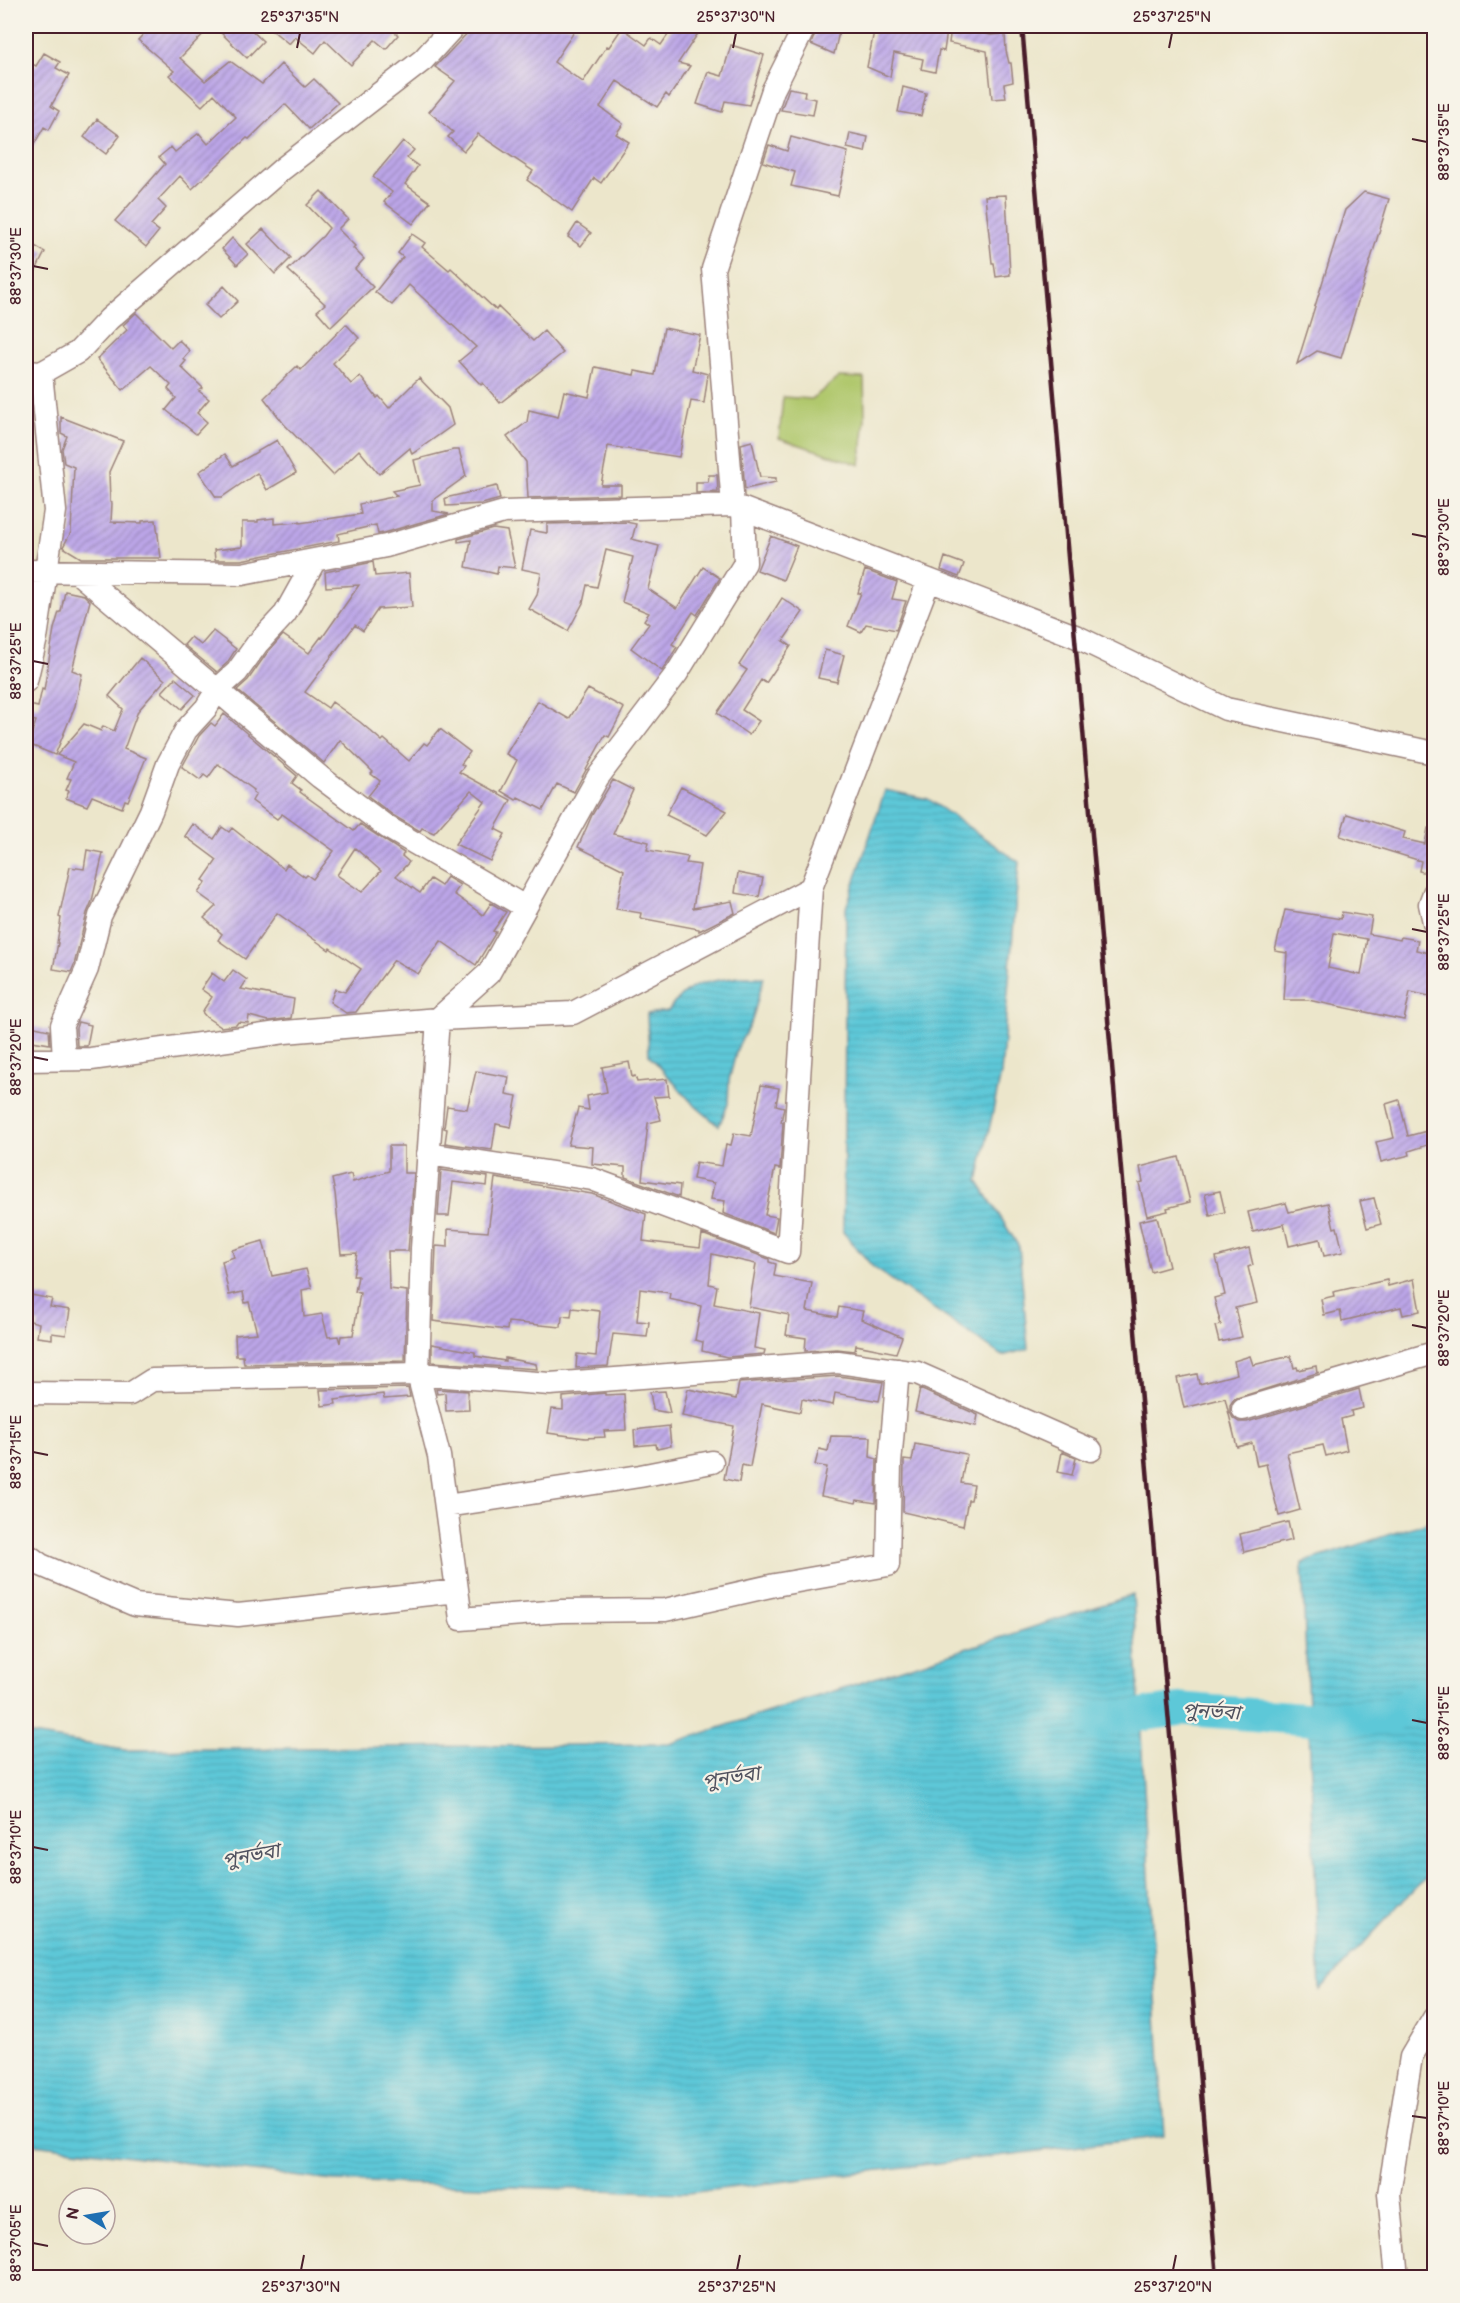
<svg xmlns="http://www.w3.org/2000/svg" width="1460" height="2303" font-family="'Balsamiq Sans','Noto Sans Bengali',sans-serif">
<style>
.green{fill:#b0c86d;stroke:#7d744c;stroke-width:1.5}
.water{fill:url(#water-rules);stroke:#547482;stroke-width:1.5}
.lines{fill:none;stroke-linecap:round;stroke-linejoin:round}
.river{stroke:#5dc8d8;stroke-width:33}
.building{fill:url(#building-hatch);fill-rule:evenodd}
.minor-casing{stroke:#9b827b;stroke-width:25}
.minor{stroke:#fff;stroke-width:22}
.rail{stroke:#4a1f2b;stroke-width:4.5}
.ticks{fill:none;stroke:#4a1f2b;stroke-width:2}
.labels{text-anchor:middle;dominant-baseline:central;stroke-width:4.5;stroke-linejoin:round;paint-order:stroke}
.water-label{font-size:20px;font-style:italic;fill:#50525f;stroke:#f7f3e8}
.neatline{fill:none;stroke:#4a1f2b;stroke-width:2}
.ticks-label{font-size:15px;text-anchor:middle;fill:#4a1f2b}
</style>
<defs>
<pattern id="water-rules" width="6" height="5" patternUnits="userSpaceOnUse" patternTransform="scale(1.5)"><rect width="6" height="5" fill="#5dc8d8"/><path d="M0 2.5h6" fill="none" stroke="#52abba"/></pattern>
<pattern id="building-hatch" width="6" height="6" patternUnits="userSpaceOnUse" patternTransform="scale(1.5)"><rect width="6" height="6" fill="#bca6e8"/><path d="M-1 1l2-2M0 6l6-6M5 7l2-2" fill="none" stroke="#9b87bc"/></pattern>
</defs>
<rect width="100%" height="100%" fill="#f7f3e8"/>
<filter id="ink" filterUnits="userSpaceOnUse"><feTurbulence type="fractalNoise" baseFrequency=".0167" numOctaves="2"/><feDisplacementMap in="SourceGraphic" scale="12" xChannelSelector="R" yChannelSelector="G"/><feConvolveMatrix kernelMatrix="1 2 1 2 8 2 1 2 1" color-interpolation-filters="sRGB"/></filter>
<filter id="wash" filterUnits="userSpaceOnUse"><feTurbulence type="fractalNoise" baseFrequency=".008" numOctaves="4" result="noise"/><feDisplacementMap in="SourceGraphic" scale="24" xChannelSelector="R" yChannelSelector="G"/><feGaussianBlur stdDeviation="1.35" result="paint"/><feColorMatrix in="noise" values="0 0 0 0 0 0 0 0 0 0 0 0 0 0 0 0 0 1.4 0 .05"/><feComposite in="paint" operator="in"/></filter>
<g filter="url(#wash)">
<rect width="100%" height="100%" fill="#ece6cb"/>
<path class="green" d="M839 377 864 378 865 418 860 465 779 438 783 397 812 399Z"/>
<path class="water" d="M885 790 928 799 1019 862 1001 1074 978 1181 1019 1247 1028 1349 1002 1356 873 1267 843 1232 846 908Z
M738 977H764L752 1020 737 1049 729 1080 728 1104 719 1126 693 1104 649 1055 647 1014 668 1011C690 981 703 983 738 977Z
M1434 1520V1871L1418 1885 1320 1990 1302 1563Z
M1133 1595 1164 2136 687 2193 333 2181 26 2143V1734L125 1750 669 1744Z"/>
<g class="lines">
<path class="river" d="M1095 1722 1183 1709 1308 1719 1389 1716 1434 1691"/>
</g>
<g id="blocks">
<path class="building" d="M151 26H211L180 58 205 81 230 61 262 84 281 64 305 87 314 79 338 103 309 129 285 104 249 139 247 138 192 189 180 176 158 200 166 208 151 225 159 231 146 247 115 221 165 164 159 157 171 147 175 152 199 133 208 144 236 117 214 94 202 106 169 75 174 71 138 40Z
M214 26H247L263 41 247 58Z
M267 26H389L398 35 386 49 375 40 351 65 325 40 315 53 295 37 289 44Z
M474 26H578L554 62 583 82 607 46 609 47 622 28 646 45 651 38 661 45 674 26H703L678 63 690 66 669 97 666 94 657 107 617 81 600 107 623 124 616 134 629 142 601 183 594 178 572 212 527 180 533 171 478 134 464 151 448 137 453 132 429 112 455 81 435 67Z
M818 26 840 28 834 54 811 44Z
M875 26H913L929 28V26H943L942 30 947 31 944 51 939 50 935 72 921 69 923 59 894 53 890 77 867 67Z
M951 27 991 35 1005 34 1006 51 1009 63H1011L1013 82 1004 84 1006 98 992 99 987 51 949 43Z
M731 45 764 55 749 105 725 101 722 112 697 104 708 72 722 76Z
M44 53 60 62 56 68 69 75 51 106 59 111 49 130 44 127 26 159V61L36 66Z
M903 87 926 93 921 116 898 112Z
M789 88 805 91 804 97 816 99 813 115 781 110Z
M97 119 120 136 106 154 84 137Z
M850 133 868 137 865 152 847 148Z
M791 137 848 152 838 196 791 186 795 172 763 162 769 145 787 151Z
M403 141 414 150 407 158 418 166 405 184 430 202 413 224 384 202 392 192 373 177Z
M321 191 348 219 338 229 355 246 353 248 364 259 355 269 373 287 331 327 317 311 325 304 288 270 323 236 329 228 307 205Z
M1364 192 1389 199 1341 358 1317 351 1297 364 1345 210Z
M1006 195 1010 275 996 277 994 263H992L985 196Z
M577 223 591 233 581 246 568 237Z
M263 229 291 258 275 274 247 244Z
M412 234 425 243 422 247 449 270 451 268 496 310 498 307 533 341 544 331 563 353 500 403 483 383 481 385 459 361 476 347 409 285 392 305 375 292 403 257 398 253Z
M232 238 248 254 237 265 222 249Z
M26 241 45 252 26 290Z
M224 286 238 301 219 319 205 305Z
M136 313 171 348 179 340 190 351 183 359 186 361 181 367 203 388 199 391 209 399 197 413 207 422 196 434 166 410 176 398 168 389 171 385 151 366 123 390 97 359 127 330 123 325Z
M346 324 359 338 333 363 351 384 360 376 377 398 379 396 389 408 419 378 448 408 453 425 412 454 410 448 379 474 359 450 333 475 284 424 264 398 297 366 301 370Z
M664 328 700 335 692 370 708 374 704 403 691 401 679 457 608 446 601 485H621V495L528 498 526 462 507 437 527 422 529 410 558 417 564 391 589 397 595 367 634 375 635 371 655 375Z
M61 417 123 441 109 472 110 502 112 503 111 522 142 523V521L156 520 161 558H81L63 547 71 532 74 467 64 463 62 449 67 436 61 433Z
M277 440 296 473 267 490 257 473 222 497H216L199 472 225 454 233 466Z
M752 441 760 477 776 478V482L745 489 741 444Z
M453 450H459L466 476 433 500V511L449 514 383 533 378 534 376 525 338 534 339 541 241 560H215L214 550 242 547V522H258V520L274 518V524L300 522V523L361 514 359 504 397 496 392 491 420 485 414 460Z
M709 475H717L718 492 696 493V482H708Z
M497 486 500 499 482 504 446 506 445 498Z
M626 522 636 524 632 539 659 546 648 589 677 608 703 567 720 578 697 615 693 612 672 644 677 647 662 671 631 648 649 624 644 620 649 613 622 602 633 557 606 550 597 587 587 585 583 603 568 631 529 609 537 595 541 573 522 569 530 530 547 533V524Z
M493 529 507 531 515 568 498 566 497 574 466 567 471 540 458 542V539Z
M771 536 797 546 783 580 757 570Z
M945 557 964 564 959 577 941 570Z
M373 562 375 576 409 573 412 607 378 609 363 631 355 625 305 692 328 708 332 702 360 722 382 741 384 739 409 761 424 743 427 745 440 729 470 752 461 764 464 766 459 772 511 800 495 829 505 834 490 861 455 844 485 802 471 791 434 833 422 828 420 831 394 816 368 796 380 781 371 774 373 772 340 740 324 763 237 690 248 680 267 653 283 635 309 653 321 637 322 638 359 585 326 587 325 572Z
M865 570 897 582 892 599 906 601 896 630 866 624 861 632 848 626 861 593H858Z
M65 591 84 595 90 601 72 670 82 674 75 706 55 755 28 744 36 721 26 719 29 705 38 707 42 689 44 690 54 629 59 612H61Z
M782 598 803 612 783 641 791 646 766 683 761 680 742 710 759 721 749 735 717 713 747 670 739 665Z
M213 631 236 649 227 663 217 672 184 645 191 637 201 645Z
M825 650 844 655 837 682 818 678Z
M140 658 165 680 138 711 124 749 146 758 128 801 125 800 122 808 92 796 87 806 66 798 69 791 66 790 71 779 67 778 74 762 57 755 84 724 101 731 103 726 114 731 123 709 109 696Z
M175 678 195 695 182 709 162 692Z
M588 689 624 708 609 737 605 735 574 792 557 784 543 810 518 797 516 800 501 791 517 760 506 754 538 701 569 719Z
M224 714 297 776 292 783 301 790 300 792 354 831 360 824 404 853 402 856 409 862 396 876 420 893 430 879 441 886 447 877 460 885 454 894 483 915 491 903 506 912 493 931 496 932 476 965 441 941 418 974 394 960 356 1012 346 1013 330 1002 335 989 345 992 361 969 330 948 329 950 277 913 245 959 218 940 222 934 204 918 216 906 198 893 206 882 203 880 217 860 185 836 193 824 214 839 222 827 229 832 232 828 284 869 287 864 305 877 307 875 313 879 334 851 282 814 277 819 252 801 256 794 253 792 254 790 218 764 208 778 204 775 200 780 182 767 199 736 211 723 215 726ZM355 848 381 871 362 892 337 875Z
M613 780 633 790 613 834 649 842 647 850 688 857 686 863 700 865 693 908 732 901 735 913 699 931V929L640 918 641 913 616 909 624 870 578 847 592 815Z
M681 787 727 811 707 835 666 815Z
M1347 814 1405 832 1403 839 1425 844 1428 828 1434 829V875L1419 871 1421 861 1340 836Z
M87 850 103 853 92 901 87 913 74 965 71 972 53 969 58 943H57L61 918 59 917 70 867 84 869Z
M738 873 763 878 759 897 735 893Z
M1285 910 1341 919 1342 912 1372 917 1369 934 1400 940 1401 937 1418 940 1416 950 1434 954V997L1410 992 1404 1020 1308 1000H1284L1287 953 1275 951ZM1334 933 1367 939 1361 975 1328 968Z
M233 970 247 980 241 989 294 999 291 1018 269 1021 249 1016 248 1023 238 1022 236 1025 221 1027 206 1017 202 1012 212 997 201 989 212 973 224 982Z
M78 1022 91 1025 87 1046H77L76 1028Z
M26 1025 49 1030 50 1044 26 1040Z
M629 1062 632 1077 635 1076 637 1082 667 1079 669 1096 654 1097 661 1120 648 1123 642 1180 680 1185 679 1197 625 1177V1167L592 1164 593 1147 568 1145 578 1108 589 1110 587 1096 607 1092 602 1067Z
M476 1071 509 1077 506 1094 517 1096 511 1127 496 1124 492 1150 445 1143 447 1129 444 1128 447 1106 467 1109Z
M761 1085 779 1088 776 1105 784 1107 781 1122H783L780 1169 775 1168 765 1215 777 1217 774 1233 723 1213 725 1201 711 1199 714 1183 693 1179 696 1162 722 1166 726 1144 731 1145 734 1133 751 1136Z
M1399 1100 1408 1136 1434 1129V1143L1409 1151 1410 1155 1381 1162 1376 1142 1394 1138 1386 1104Z
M389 1146H404V1173H414L408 1251H388L389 1289 407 1291 405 1361 244 1364 243 1356H236L235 1335 257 1333 249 1302 245 1303 243 1292 229 1295 222 1261 234 1257 232 1250 263 1241 272 1276 306 1269 312 1288 302 1290 304 1317 322 1314 328 1337 338 1336 340 1343 341 1336 353 1335 360 1293 355 1292 358 1276H353L357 1253 341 1254 335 1193 332 1179 351 1174 353 1182 389 1171Z
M1179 1157 1190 1202 1167 1208 1168 1211 1147 1216 1139 1183 1143 1182 1140 1167Z
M441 1170 488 1177 487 1186 453 1182 449 1216H438Z
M495 1178 592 1194 646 1214 643 1241 700 1248 702 1234 769 1259V1262L776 1264 774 1276 812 1283 807 1311 837 1317 839 1307 863 1311 861 1319 902 1337 896 1353 856 1345 855 1351 837 1349 805 1351 806 1338 786 1335 789 1315 749 1307 756 1264 712 1254 709 1284 717 1286 714 1304 759 1313 754 1348 765 1350 764 1354 727 1357 702 1351 703 1342 695 1340 701 1306 669 1299 670 1293 640 1289 637 1321 649 1322 647 1337 613 1334 608 1366 576 1368 577 1354 596 1356 600 1311 572 1308 571 1317 562 1316 561 1327 508 1322 507 1330 433 1321 436 1246 448 1247V1229L488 1232Z
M1220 1191 1225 1212 1210 1216 1205 1194Z
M1374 1198 1381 1224 1367 1228 1360 1201Z
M1286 1203 1289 1212 1328 1203 1334 1228 1337 1227 1343 1252 1324 1256 1320 1239 1289 1246 1284 1224 1253 1232 1248 1212Z
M1157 1217 1169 1267 1151 1272 1139 1221Z
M1249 1248 1253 1265 1248 1267 1257 1303 1235 1308 1242 1337 1219 1342 1215 1326 1221 1325 1214 1298 1225 1295 1216 1257Z
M1414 1279 1420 1311 1403 1315 1401 1307 1342 1321 1340 1311 1324 1315 1321 1299 1334 1296 1333 1292 1387 1280 1388 1286Z
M26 1294 52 1299 50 1307 70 1310 66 1335 52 1333V1339L37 1337 39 1323 26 1320Z
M432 1344 475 1352V1356L505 1361V1358L536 1364 537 1369 432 1362Z
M1250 1356 1253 1365 1291 1356 1294 1368 1297 1367 1298 1370 1316 1366 1317 1373 1320 1372 1234 1399 1230 1405V1412L1233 1418 1239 1422H1247L1359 1389 1363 1408 1351 1411 1352 1416 1341 1419 1347 1450 1326 1456 1323 1445 1287 1453 1300 1510 1279 1516 1266 1464 1257 1466 1252 1443 1237 1447 1225 1398 1184 1408 1177 1378 1197 1374 1199 1384 1237 1374 1234 1361Z
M838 1376 883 1382 879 1401 835 1393 833 1405 802 1399 800 1412 762 1404 750 1467 742 1465 739 1482 724 1479 734 1426 682 1416 688 1389 736 1399 739 1383Z
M408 1388 410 1397 384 1399 383 1394 335 1400 336 1404 322 1406 320 1390Z
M436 1389 468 1391 469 1410 446 1411 445 1393 437 1394Z
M920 1389 978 1415 976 1426 915 1412Z
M665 1391 670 1413 653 1410 650 1392Z
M605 1393V1395L624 1394 626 1430 604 1431 605 1437 585 1438 548 1433 552 1409 563 1410V1397Z
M669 1426 671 1446 657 1449 656 1444 635 1446 634 1430Z
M831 1436 871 1437 870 1457 877 1459 876 1503 857 1500 856 1503 821 1496 827 1467 815 1465 819 1449 828 1451Z
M915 1444 966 1454 961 1483 974 1485 971 1500H968L963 1526 903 1512 904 1462V1460L912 1461Z
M1062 1452 1076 1458 1072 1475 1058 1472Z
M1288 1522 1292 1540 1244 1552 1240 1534Z"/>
</g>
</g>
<g filter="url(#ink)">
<use href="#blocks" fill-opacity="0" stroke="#9b827b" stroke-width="1.5"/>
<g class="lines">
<g class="minor-casing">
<path id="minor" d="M26 372 41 373 78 352 109 319 281 170 423 60 454 26
M733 505 713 269 773 90 805 26
M743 509 745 563 677 673 598 777 489 973 438 1019 573 1013 811 888 929 580
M26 571 242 574 386 546 504 512 733 505 1075 636 1226 709 1434 753
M78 573 320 777 387 827 525 907
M26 681 36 638 55 511 41 373
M1434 893 1430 904 1434 922
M64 1059 62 1025 87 969 100 916 151 811 168 764 186 730 206 708 217 690 237 672 257 644 285 614 315 560
M26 1060 91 1059 285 1032 438 1019 422 1248 418 1374 439 1456 461 1619 561 1611 665 1610 775 1585 888 1565 890 1464 898 1370
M428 1154 592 1179 788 1252 811 888
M26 1393 130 1394 152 1380 418 1374 550 1384 838 1362 917 1373 1091 1450
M1243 1409 1434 1353
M446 1506 640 1476 712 1462
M26 1554 41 1565 135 1605 238 1615 457 1591
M1397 2278 1389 2194 1411 2057 1434 2018"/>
</g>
<use href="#minor" class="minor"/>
<path class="rail" d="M1022 26 1217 2278"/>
</g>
</g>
<path class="ticks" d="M297 48 300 33M733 48 736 33M1169 48 1172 33M1412 139 1427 142M33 266 48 269M1412 534 1427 537M33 661 48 664M1412 929 1427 932M33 1057 48 1060M1412 1325 1427 1328M33 1452 48 1455M1412 1720 1427 1723M33 1847 48 1850M1412 2116 1427 2118M33 2243 48 2246M301 2270 304 2255M737 2270 740 2255M1173 2270 1176 2255"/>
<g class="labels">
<g class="water-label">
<text transform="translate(1211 1712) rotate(3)">পুনর্ভবা</text>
<text transform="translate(731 1778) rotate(-9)">পুনর্ভবা</text>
<text transform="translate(251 1856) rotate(-11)">পুনর্ভবা</text>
</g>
</g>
<rect width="1460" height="2303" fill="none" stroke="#f7f3e8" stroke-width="66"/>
<g transform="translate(87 2216) rotate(281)"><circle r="28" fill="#f7f3e8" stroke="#b29e9c" stroke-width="1.5"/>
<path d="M0-4.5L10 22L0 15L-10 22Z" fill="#1f6fb2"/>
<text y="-9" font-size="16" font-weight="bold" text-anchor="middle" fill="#4a1f2b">N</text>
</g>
<rect x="33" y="33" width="1394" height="2237" class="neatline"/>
<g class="ticks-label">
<text x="300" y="22">25°37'35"N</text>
<text x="736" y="22">25°37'30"N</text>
<text x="1172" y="22">25°37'25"N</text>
<text transform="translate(1444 142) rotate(-90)" y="5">88°37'35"E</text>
<text transform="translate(16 266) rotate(-90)" y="5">88°37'30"E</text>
<text transform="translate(1444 537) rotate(-90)" y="5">88°37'30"E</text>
<text transform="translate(16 661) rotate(-90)" y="5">88°37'25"E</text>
<text transform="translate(1444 932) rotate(-90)" y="5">88°37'25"E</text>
<text transform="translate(16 1057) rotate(-90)" y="5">88°37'20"E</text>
<text transform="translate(1444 1328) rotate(-90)" y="5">88°37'20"E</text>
<text transform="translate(16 1452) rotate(-90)" y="5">88°37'15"E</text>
<text transform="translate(1444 1723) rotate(-90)" y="5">88°37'15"E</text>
<text transform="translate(16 1847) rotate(-90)" y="5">88°37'10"E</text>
<text transform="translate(1444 2118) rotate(-90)" y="5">88°37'10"E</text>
<text transform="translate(16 2243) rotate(-90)" y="5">88°37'05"E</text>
<text x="301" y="2292">25°37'30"N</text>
<text x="737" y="2292">25°37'25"N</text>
<text x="1173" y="2292">25°37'20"N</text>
</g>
</svg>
